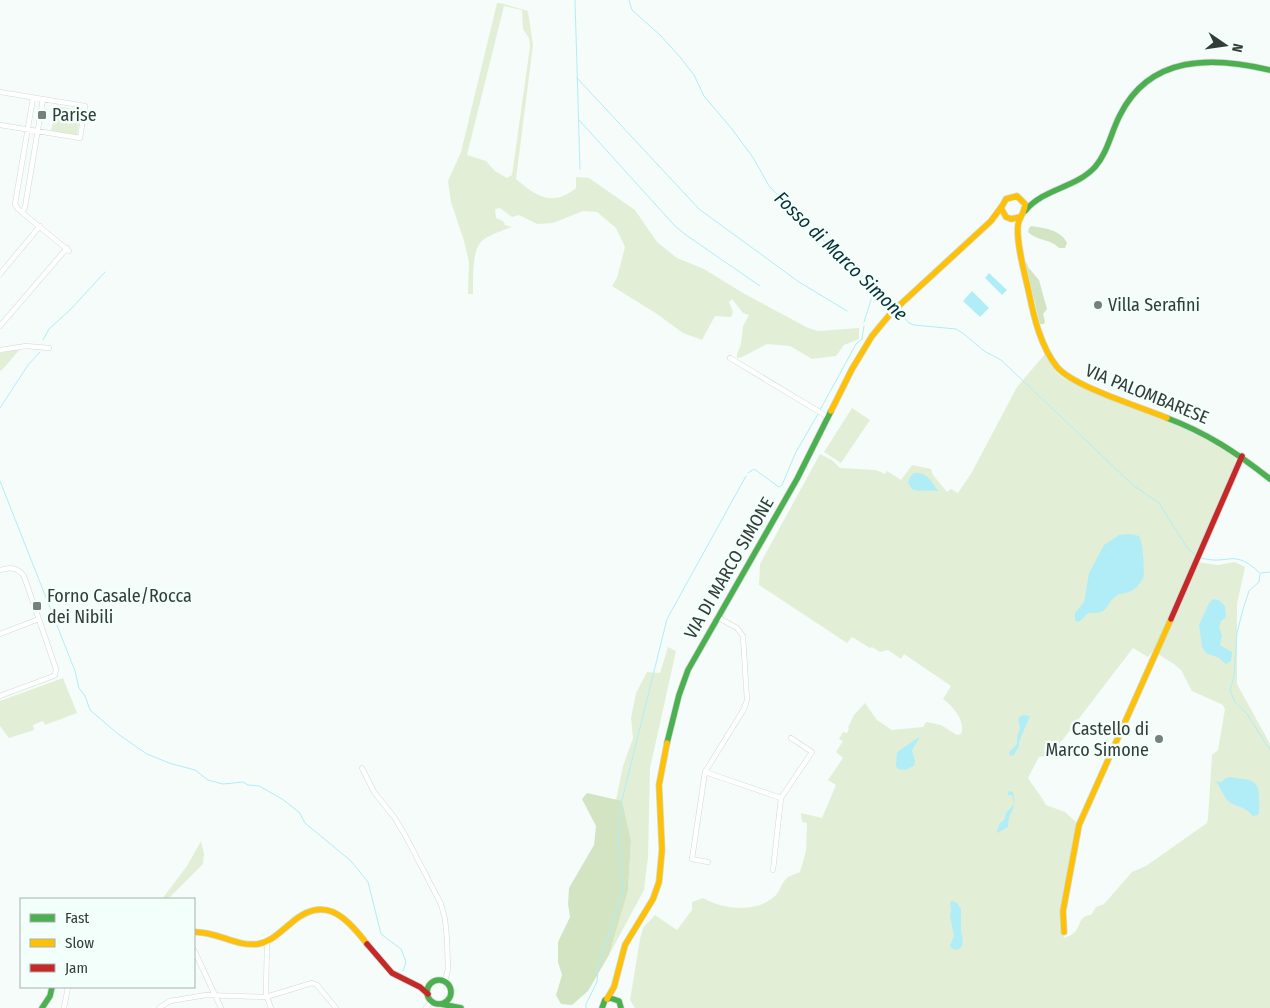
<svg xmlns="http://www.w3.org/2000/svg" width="1270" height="1008" font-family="'Fira Sans Condensed',sans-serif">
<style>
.green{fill:#e2efd6;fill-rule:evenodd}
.forest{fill:#d3e4c3}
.water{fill:#b1edf7}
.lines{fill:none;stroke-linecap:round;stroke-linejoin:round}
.stream{stroke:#b1edf7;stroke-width:1}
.street-casing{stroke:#d1dad6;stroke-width:5.5}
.fast-casing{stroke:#d1dad6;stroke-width:7}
.slow-casing{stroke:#d1dad6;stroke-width:7}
.jam-casing{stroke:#d1dad6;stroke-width:7}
.street{stroke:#fefffe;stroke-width:4.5}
.fast{stroke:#4caf50;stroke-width:5.5}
.slow{stroke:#ffc107;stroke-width:5.5}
.jam{stroke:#c62828;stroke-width:5.5}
.poi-dot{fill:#77807c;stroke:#f3fffa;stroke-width:2}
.labels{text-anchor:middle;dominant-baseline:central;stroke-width:5;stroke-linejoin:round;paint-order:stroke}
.poi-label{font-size:18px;fill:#323d39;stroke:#f3fffa;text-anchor:start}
.street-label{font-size:18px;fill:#323d39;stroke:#f3fffa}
.water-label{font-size:19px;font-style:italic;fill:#063037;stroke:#f3fffa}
</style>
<rect width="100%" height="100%" fill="#f6fcf9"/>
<path class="green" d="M497 3H500L528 11 533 45 516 179C537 197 552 207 576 188V177L589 178 635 210 657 242 677 258 704 269 743 293 808 328 818 331 859 328V339L844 345 836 356 812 359 790 346 767 344 742 357 737 358V354L741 344 743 326 749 315 743 313 732 299 729 302 733 312 731 317 715 316 702 340 683 333 657 314 612 286 617 278 625 247 616 228 597 212 583 211 553 223 537 224 519 215 512 217 500 208 495 209 496 218 503 221 505 225 512 227C501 231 487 235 480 243 472 252 473 282 473 294H468L469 262 464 241 451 202 448 181 461 152ZM504 6 522 10 523 29 529 38 530 47 512 175 507 178 495 171 486 161 467 155Z
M56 106 81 110 77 135 51 131Z
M20 349 3 369 0 371V353Z
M1045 354 1057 373 1065 379 1187 428 1209 438 1236 456 1235 465 1196 562 1218 565 1235 562 1245 567 1237 604V684L1270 744V1008H635L630 1000 640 939 643 928 655 915 677 930 692 910V902L703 898C724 910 756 913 775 896 780 891 781 884 786 879 788 876 795 874 800 872L806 851 807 823 802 822 801 813 822 818 836 785 828 780 843 758 836 752 843 741 839 739 843 732 847 733 849 728 848 727 854 715 865 703 877 720 892 730 923 727 926 722 941 725 957 735 961 734C966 722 953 706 943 699L951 686 904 654 901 659 888 650 880 652 872 647 870 648 852 637 847 643 759 585 760 564 820 454 832 460 840 468 876 470 885 474 887 471 901 480 912 465 931 469 933 475 947 492 951 489 958 493 972 472 1017 387ZM1133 648 1148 657 1153 651 1174 664 1181 670 1192 691 1223 705 1225 709 1218 750 1212 755 1208 818 1207 823 1146 866 1132 872 1104 904 1096 907 1091 915C1079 915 1081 925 1075 932 1072 935 1068 936 1064 938L1060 924 1062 910 1077 823 1065 812 1046 805C1041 795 1034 788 1028 778L1039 757 1051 755Z
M852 408 870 420 841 463 824 452Z
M668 647 676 651 650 768 648 857 644 890 609 955 628 891 631 841 616 800 623 766 633 738 631 718 636 693 647 672 660 673Z
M63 678 77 713 45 725 43 721 33 725 34 730 9 738 0 726V701Z
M201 841 204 854 203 864 168 899H162L187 866Z"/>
<path class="forest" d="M1031 226C1045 228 1061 230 1067 243L1065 248H1059C1051 239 1037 241 1028 232L1029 228Z
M1027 262 1028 267 1039 280 1047 309 1043 314 1045 322 1044 324H1040L1026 266Z
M587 793 622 801 631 841 628 891 609 955 588 991 572 1005 561 1004 556 995 562 975 558 962V942L570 917 568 904 569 888 594 845 596 826 582 799Z"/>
<path class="water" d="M989 273 1007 290 1002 295 985 278Z
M972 291 989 308 980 317 963 301Z
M914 473C927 472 931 480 938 491 929 489 921 493 912 489L908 483 910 477Z
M1131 534 1139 536C1143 542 1145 572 1143 578 1141 582 1137 587 1133 590 1127 594 1120 592 1115 597 1103 607 1110 614 1088 613L1079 622 1075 621V613L1084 602 1089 573 1104 545 1119 535Z
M1213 599 1219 600 1225 606 1226 617 1221 621 1219 628 1222 635 1220 645 1232 652 1231 661 1226 664 1219 658 1206 653 1202 647 1199 625 1209 603Z
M1022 715 1030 716 1019 742V746L1014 755 1010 756 1009 752 1017 744V737L1020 728 1018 719Z
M919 737V739L912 750 915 761 914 766 905 770 898 769 896 766 897 752Z
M1230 777C1246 781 1260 775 1259 800 1259 805 1260 810 1258 815L1253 816C1250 813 1247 810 1243 808 1238 806 1233 805 1228 801 1222 795 1221 786 1215 781L1221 782 1226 778Z
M1008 791 1013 792C1018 811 1008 809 1008 827L998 833 997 831 1000 823 1004 820 1006 813 1014 804 1012 795H1008Z
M952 901 957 903 961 909V931L963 939 962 946 958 950 953 949 950 946 954 935 950 917 951 910 950 902Z"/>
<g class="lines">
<path class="stream" d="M575 0 580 169
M629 0 632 10 660 35 680 57 694 75 704 96 732 129 754 159 769 186 787 205 833 249 872 284 894 307
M577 78 699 209 799 282 847 311
M579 120 675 226 686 235 760 286
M897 310 909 323 914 325 956 329 964 334 984 351 1001 360 1134 486 1159 503 1188 549 1196 555
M864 322 875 287
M43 340 49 329 71 309 105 272
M0 408 28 365 40 352
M820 410 856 344 862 339 864 326
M748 473 754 469 779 487 782 485 796 452 818 414
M0 481 75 671 79 688 85 696 90 710 118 734 147 754 169 763 195 770 208 780 223 784 243 782 248 785 259 786 282 799 299 812 305 823 351 861 368 882 381 934 401 949 406 962 403 971
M1201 558C1230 566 1232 547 1260 573
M1261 573 1270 572
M1260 574 1259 582 1249 591 1243 609 1237 633 1234 677 1230 690 1235 702 1247 714 1270 750
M586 1008V1004L597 982 598 967 623 892 619 837 621 804 667 619 746 476"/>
<g class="street-casing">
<path id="street" d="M0 92 85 106 80 138 0 125
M33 98 15 204 18 209 69 251
M23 211 25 207 43 99
M0 274 40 226
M0 326 67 248
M0 350 26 346 49 348
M730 358 828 417
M0 570C10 567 17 567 24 576L56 669 55 675 51 677 0 696
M717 617 737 628 743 636 747 700 744 709 705 772 781 798 812 752 791 738
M0 634 39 619
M362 768 374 792 394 817 405 835 441 904 445 919 447 939 448 969 445 981
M705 772 692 859 708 862
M773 870 781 798
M267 941 266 994 271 1008
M194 950 221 1008
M64 1008 68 987
M159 1008 170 1001 206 995 266 997 312 983 317 985 336 1008
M426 1008 432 1001"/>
</g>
<g class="fast-casing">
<path id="fast" d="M1025 211C1044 188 1076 188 1095 167 1108 152 1111 132 1120 115 1150 55 1212 56 1270 70
M1167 418C1207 433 1237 453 1270 479
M667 743 679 695 688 670 797 479 831 411
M427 992a12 12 0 1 1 24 0a12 12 0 1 1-24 0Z
M441 1004 461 1008
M42 1008 50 996 52 987
M602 1008 605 1000 610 998 619 1001 621 1008"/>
</g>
<g class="slow-casing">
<path id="slow" d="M1020 217 1011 219 1006 217 1001 208 1006 199 1017 196 1025 204C1025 212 1019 218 1018 225 1016 243 1025 275 1029 293 1034 318 1041 347 1057 367 1074 387 1141 407 1167 418
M831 411 852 369 872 336 891 313 991 221 1002 206
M194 932C216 931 236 947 258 944 271 942 280 932 290 924 323 894 345 915 367 944
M1064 932 1063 911 1079 825 1171 619
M607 999 614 987 625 945 653 899 659 882 662 850 659 785 667 743"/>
</g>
<g class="jam-casing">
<path id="jam" d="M1171 619 1242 456
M367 944 392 973 420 987 428 994"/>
</g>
<use href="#street" class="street"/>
<use href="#fast" class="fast"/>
<use href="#slow" class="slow"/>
<use href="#jam" class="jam"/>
</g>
<g class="poi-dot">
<rect x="37" y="110" width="10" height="10" rx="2.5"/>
<circle cx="1098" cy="305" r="5"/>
<rect x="32" y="601" width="10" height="10" rx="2.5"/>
<circle cx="1159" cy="739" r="5"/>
</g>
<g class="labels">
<g class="poi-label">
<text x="52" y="115">Parise</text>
<text x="1108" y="305">Villa Serafini</text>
<text x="47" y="596">Forno Casale/Rocca<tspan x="47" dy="21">dei Nibili</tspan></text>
<text x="1149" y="729" text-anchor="end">Castello di<tspan x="1149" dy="21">Marco Simone</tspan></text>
</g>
<g class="street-label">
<text transform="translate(1147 394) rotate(22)">VIA PALOMBARESE</text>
<text transform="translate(729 568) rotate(-60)">VIA DI MARCO SIMONE</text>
</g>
<g class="water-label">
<text transform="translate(841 256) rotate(44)">Fosso di Marco Simone</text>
</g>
</g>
<rect x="20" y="898" width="175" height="90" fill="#f3fffa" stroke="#a6b1ad"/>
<rect x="30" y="914" width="25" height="8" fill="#4caf50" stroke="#a6b1ad"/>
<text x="65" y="923" font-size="15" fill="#323d39">Fast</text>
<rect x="30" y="939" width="25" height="8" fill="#ffc107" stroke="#a6b1ad"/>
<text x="65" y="948" font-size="15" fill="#323d39">Slow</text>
<rect x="30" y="964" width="25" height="8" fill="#c62828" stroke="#a6b1ad"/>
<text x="65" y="973" font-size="15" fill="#323d39">Jam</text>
<g transform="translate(1225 45) rotate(103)" stroke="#f3fffa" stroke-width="4" paint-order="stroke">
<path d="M0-4L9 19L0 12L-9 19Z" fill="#323d39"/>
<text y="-8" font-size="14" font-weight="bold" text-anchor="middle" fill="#323d39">N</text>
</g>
</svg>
